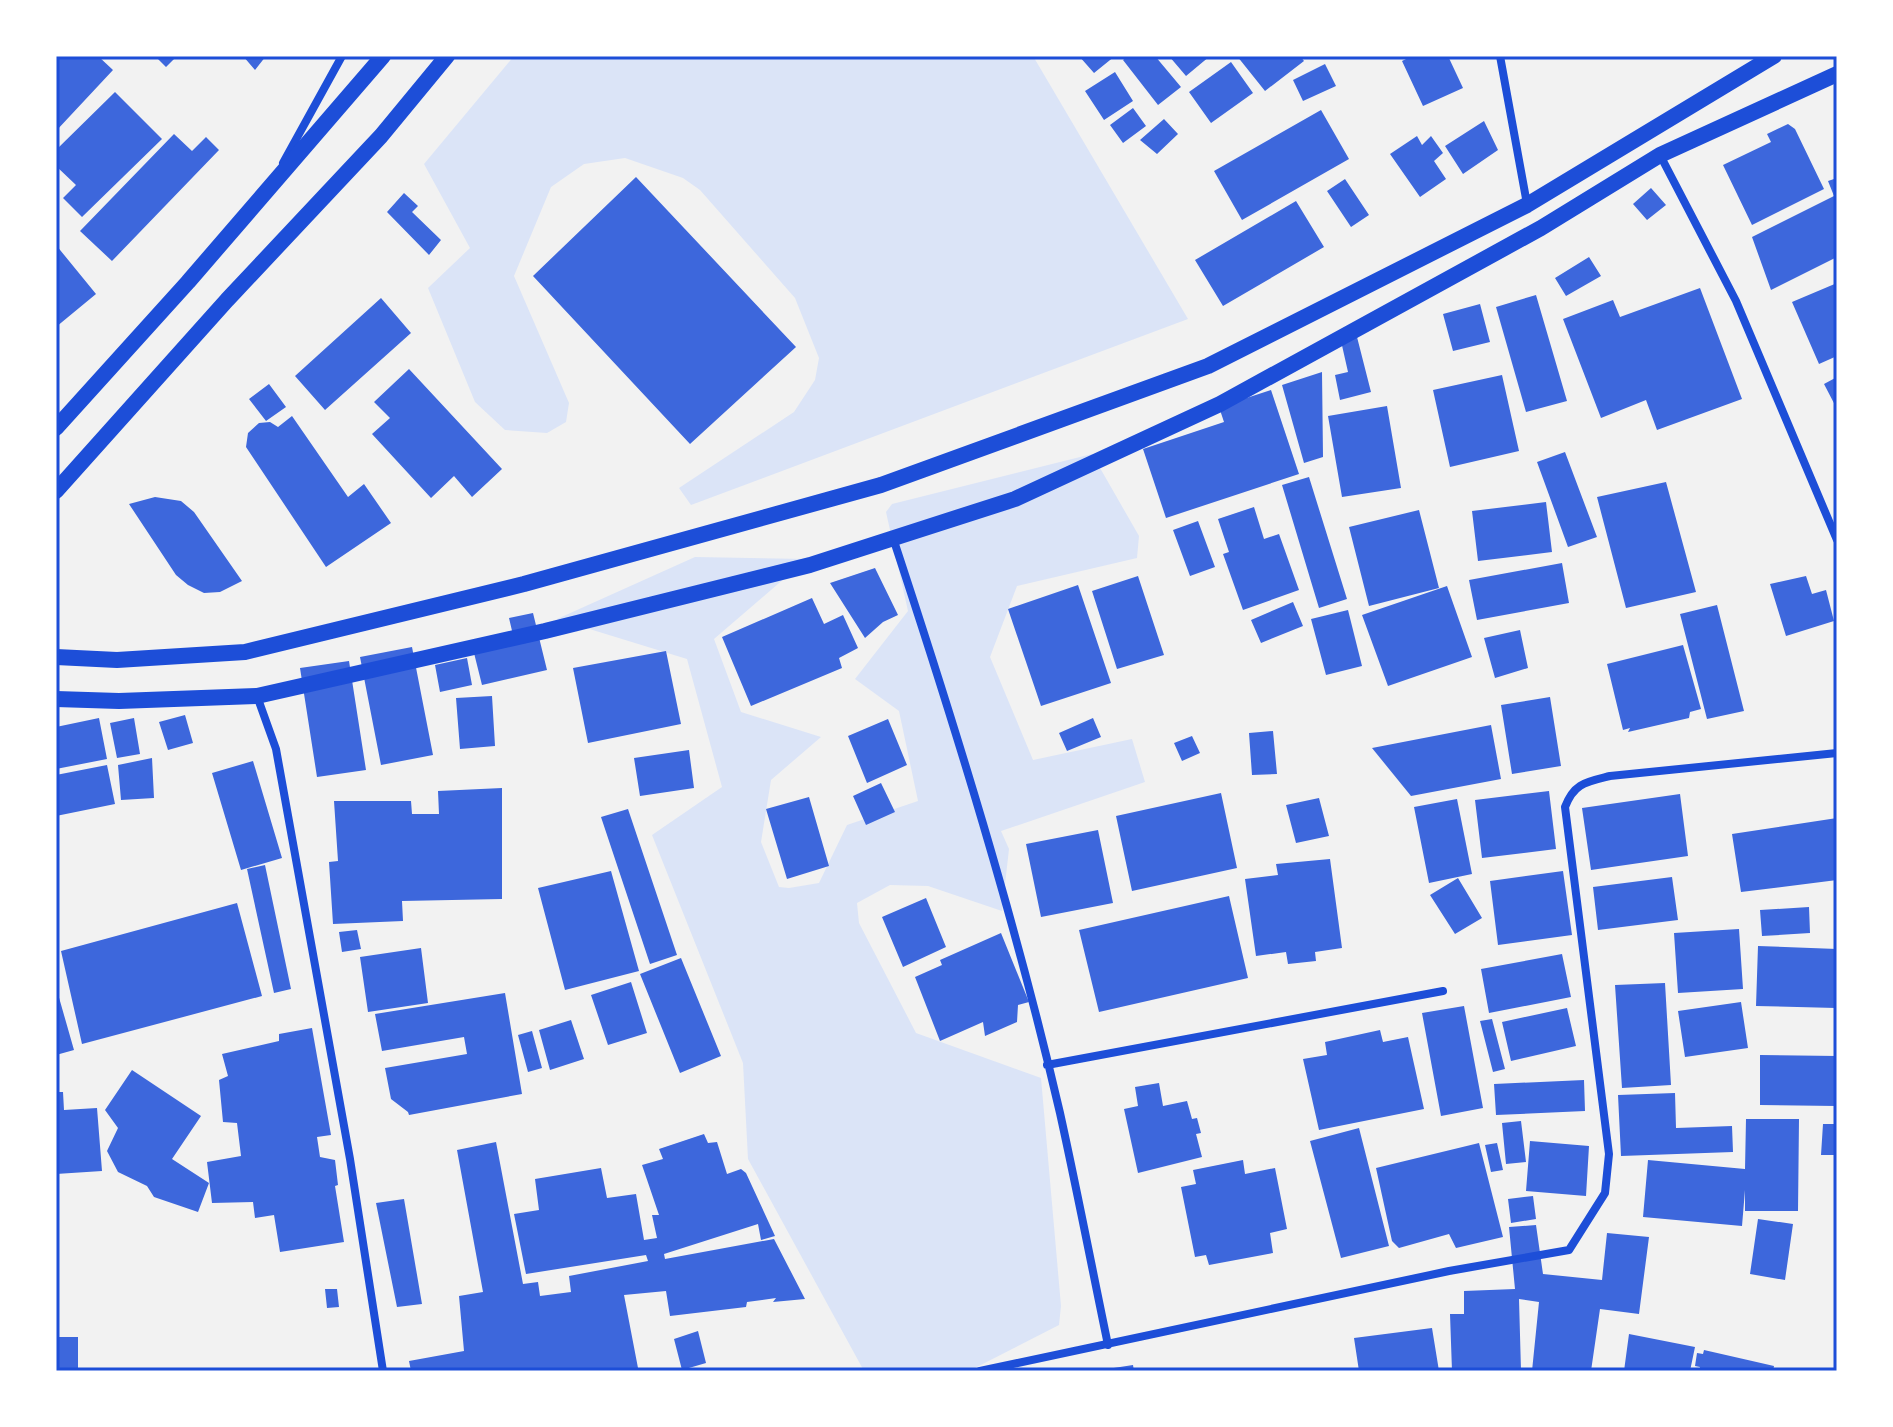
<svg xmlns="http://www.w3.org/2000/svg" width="1893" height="1427" font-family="Overpass,sans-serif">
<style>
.green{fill:#dbe4f7}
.building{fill:#3d67dc}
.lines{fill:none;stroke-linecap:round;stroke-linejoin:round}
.minor{stroke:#1d4ed8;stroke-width:8}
.secondary{stroke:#1d4ed8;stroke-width:16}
.neatline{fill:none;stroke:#1d4ed8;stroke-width:3}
</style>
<rect width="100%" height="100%" fill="#f2f2f2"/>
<path class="green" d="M514 56H1033L1188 319 691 505 679 488 794 412 815 380 819 358 795 298 700 190 683 178 625 158 584 164 551 187 514 276 569 403 566 422 547 433 505 430 475 402 428 288 470 248 424 164Z
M1092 454 1139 536 1137 558 1017 586 990 657 1033 760 1132 739 1145 782 1001 831 1009 849 1002 911 928 886 890 885 857 903 859 923 916 1033 1041 1078 1061 1306 1059 1325 971 1370 864 1371 748 1159 743 1063 652 835 722 787 687 659 557 619 695 557 807 559 714 639 741 712 821 737 771 780 761 842 779 887 789 888 819 883 847 825 918 801 899 711 855 679 908 611 886 512 892 504Z"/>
<path class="building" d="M56 56H98L113 70 56 131Z
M155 56H177L166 67Z
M243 56H266L255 70Z
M1079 56H1115L1094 73Z
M1128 56H1155L1181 87 1158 105 1123 60Z
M1169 56H1210L1186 76Z
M1237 56H1300L1304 61 1265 91Z
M1412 56H1448L1463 88 1423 106 1402 61Z
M1231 62 1253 93 1211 123 1189 92Z
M1325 64 1336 86 1303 101 1293 80Z
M1115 72 1133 101 1104 120 1085 91Z
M115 92 162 139 82 217 63 198 76 185 56 166V150Z
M1133 108 1146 126 1123 143 1110 125Z
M1321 110 1349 159 1242 220 1214 171Z
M1164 119 1178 134 1157 154 1140 140Z
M1484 121 1498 150 1463 174 1445 146Z
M1788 124 1795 129 1824 189 1752 225 1723 165 1771 142 1767 134Z
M174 134 192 151 206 137 219 150 112 261 80 231Z
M1417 136 1422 145 1431 136 1443 153 1434 161 1446 179 1420 197 1390 154Z
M636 177 796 347 690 444 533 276Z
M1837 178V257L1771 290 1752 237 1834 196 1828 181Z
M1345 179 1369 215 1351 227 1327 191Z
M1651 188 1666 205 1647 220 1633 204Z
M404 193 418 206 412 212 441 240 429 255 387 212Z
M1296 201 1324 247 1223 306 1195 260Z
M56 245 96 294 56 327Z
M1589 257 1601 276 1566 296 1555 278Z
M1837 283V356L1819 364 1792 302Z
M1700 288 1742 399 1657 430 1646 400 1601 418 1563 319 1613 300 1620 317Z
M1536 295 1567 401 1526 412 1496 307Z
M381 298 411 333 325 410 295 376Z
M1480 304 1490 342 1453 351 1443 314Z
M1357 337 1371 392 1340 400 1335 375 1348 372 1341 341Z
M409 369 502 469 472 497 454 476 431 498 372 434 390 418 374 402Z
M1322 372 1323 457 1304 463 1282 385Z
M1502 375 1519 451 1450 467 1433 390Z
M1837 377V409L1824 384Z
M269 384 286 407 266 421 249 399Z
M1271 390 1299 474 1166 518 1143 449 1224 422 1219 407Z
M1387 406 1401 488 1342 497 1328 416Z
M292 416 348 497 364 484 391 523 326 567 246 447 248 433 259 423 270 422 278 427Z
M1565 452 1597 537 1568 547 1537 462Z
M1309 477 1347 599 1319 608 1282 485Z
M1666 482 1696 592 1626 608 1597 497Z
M155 497 181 501 194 512 242 581 220 592 204 593 188 585 176 575 129 504Z
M1546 502 1552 552 1478 561 1472 511Z
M1254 507 1264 539 1279 534 1299 590 1243 610 1223 554 1229 552 1218 519Z
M1419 510 1439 588 1369 606 1349 527Z
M1198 521 1215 567 1190 576 1173 530Z
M1562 563 1569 603 1477 620 1469 580Z
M875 568 898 615 883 622 865 638 830 583Z
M1138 576 1164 655 1117 669 1092 591Z
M1806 576 1812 594 1826 590 1834 621 1786 636 1770 584Z
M1078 585 1111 683 1041 706 1008 609Z
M1447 586 1472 657 1388 686 1362 615Z
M812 598 824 624 843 615 858 648 839 658 842 668 751 706 722 637Z
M1293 602 1303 626 1261 643 1251 620Z
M1717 605 1744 711 1707 719 1680 614Z
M1348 610 1362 666 1326 675 1311 619Z
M533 613 547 670 482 685 474 653 513 635 509 618Z
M1520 630 1528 668 1495 678 1484 638Z
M1683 645 1701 709 1690 712 1689 718 1628 732 1630 728 1623 730 1607 664Z
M412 647 433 755 381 765 360 657Z
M666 651 681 724 588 743 573 668Z
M467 658 472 685 440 692 435 665Z
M349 661 366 770 317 777 300 668Z
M492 696 495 746 460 749 456 698Z
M1550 697 1561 766 1512 774 1501 705Z
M185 715 193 743 168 750 159 722Z
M99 718 107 759 56 769V727Z
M134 718 140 754 117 758 110 723Z
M1093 718 1101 737 1067 751 1059 733Z
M888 719 907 765 867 783 848 736Z
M1491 725 1501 779 1411 796 1372 748Z
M1273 731 1277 774 1252 775 1249 733Z
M1192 736 1200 753 1182 761 1174 743Z
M689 750 694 788 640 796 634 758Z
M152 758 154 798 121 800 118 765Z
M253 761 282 858 241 870 212 773Z
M107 765 115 804 56 816V775Z
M881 783 895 812 866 825 853 796Z
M502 788V899L402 901 403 921 333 924 329 862 338 861 334 801H411L412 814H439L438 791Z
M1549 791 1556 849 1482 858 1475 800Z
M1221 793 1237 868 1132 891 1116 816Z
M1680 794 1688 856 1591 870 1582 808Z
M809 797 829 866 787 879 766 809Z
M1319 798 1329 836 1296 843 1286 805Z
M1457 799 1472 874 1429 883 1414 807Z
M628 809 677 955 650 964 601 817Z
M1837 818V880L1741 892 1732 834Z
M1098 830 1113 903 1041 917 1026 844Z
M1330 859 1342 948 1315 952 1316 961 1288 964 1286 952 1256 956 1245 879 1278 875 1276 864Z
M265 865 291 989 274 993 247 869Z
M611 871 639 971 565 990 538 888Z
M1563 871 1572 935 1498 945 1490 881Z
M1672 877 1678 920 1598 930 1593 887Z
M1458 878 1482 918 1455 934 1430 895Z
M1229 896 1248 978 1099 1012 1079 930Z
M926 898 946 947 903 967 882 917Z
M237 903 262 996 82 1044 61 951Z
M1809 907 1810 933 1762 936 1760 910Z
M1739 929 1743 989 1678 993 1674 933Z
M357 930 361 949 342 952 339 932Z
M1001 933 1029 1002 1018 1005 1017 1022 985 1036 983 1022 940 1041 915 977 942 965 940 960Z
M1758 946 1837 949 1836 1008 1756 1006Z
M421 948 428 1003 368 1012 360 957Z
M1562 954 1571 997 1489 1013 1481 969Z
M681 958 721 1056 680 1073 640 974Z
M631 982 647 1033 608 1045 591 995Z
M1665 983 1671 1085 1622 1088 1615 985Z
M56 987 74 1050 56 1055Z
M505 993 522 1094 409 1115 408 1112 391 1099 385 1068 467 1054 464 1037 382 1051 375 1014Z
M1741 1002 1748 1048 1685 1057 1678 1011Z
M1464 1006 1483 1108 1441 1116 1422 1013Z
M1567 1008 1576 1046 1511 1061 1502 1022Z
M1492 1019 1505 1069 1493 1072 1480 1021Z
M571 1020 584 1059 550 1070 539 1030Z
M312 1028 331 1135 317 1137 320 1157 335 1160 338 1185 335 1186 344 1242 280 1252 274 1215 255 1218 253 1202 212 1203 207 1162 241 1156 237 1123 223 1122 219 1080 228 1076 222 1054 279 1041V1034Z
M1380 1030 1383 1042 1408 1037 1424 1109 1319 1130 1303 1059 1327 1055 1325 1042Z
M532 1031 542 1068 528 1072 518 1035Z
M1760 1055 1837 1056V1106L1760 1105Z
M132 1070 201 1116 172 1159 209 1183 198 1212 154 1197 147 1186 118 1172 107 1151 118 1128 105 1110Z
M1584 1080 1585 1111 1496 1115 1494 1084Z
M1159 1083 1163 1106 1187 1101 1192 1119 1197 1118 1201 1133 1196 1134 1202 1157 1138 1173 1124 1109 1138 1106 1135 1087Z
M56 1092H63L64 1110 97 1108 102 1171 56 1174Z
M1675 1093 1676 1128 1732 1126 1733 1152 1621 1156 1618 1095Z
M1746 1119H1799L1798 1211H1745V1190L1742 1226 1643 1217 1648 1160 1745 1169Z
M1521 1121 1526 1162 1506 1164 1502 1123Z
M1823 1124H1837V1155H1821Z
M1359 1128 1389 1246 1341 1258 1310 1141Z
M704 1134 708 1143 717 1142 727 1174 741 1169 746 1173 775 1236 761 1240 758 1224 664 1254 665 1259 774 1239 805 1299 773 1302 776 1298 747 1302 746 1307 670 1316 666 1291 624 1295 638 1368 634 1371H411L409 1361 464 1351 459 1296 483 1292 457 1150 496 1142 523 1284 538 1282 540 1296 571 1292 569 1276 648 1261 646 1255 526 1274 514 1214 539 1210 535 1179 601 1168 607 1198 636 1194 644 1240 657 1238 652 1215H659L642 1165 663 1159 659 1149Z
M1530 1141 1589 1146 1586 1196 1526 1191Z
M1479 1143 1503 1237 1456 1248 1449 1234 1399 1248 1392 1241 1376 1168Z
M1497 1143 1503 1170 1491 1172 1485 1145Z
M1243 1160 1245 1174 1275 1168 1287 1229 1270 1233 1273 1253 1209 1265 1206 1255 1195 1257 1181 1187 1196 1184 1193 1170Z
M1533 1196 1536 1219 1511 1223 1508 1199Z
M404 1199 422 1304 397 1307 376 1203Z
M1758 1219 1793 1224 1785 1280 1750 1274Z
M1536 1225 1543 1274 1602 1280 1607 1233 1649 1237 1639 1314 1600 1309 1591 1371H1532L1539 1302 1519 1299 1521 1371H1452L1450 1314H1464V1291L1515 1289 1509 1227Z
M325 1289H337L339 1307 327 1308Z
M1432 1328 1439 1371H1359L1354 1338Z
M698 1331 706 1363 682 1370 674 1339Z
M1629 1334 1695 1347 1690 1371H1624Z
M56 1337H78V1371H56Z
M1704 1350 1774 1366 1773 1371H1699L1700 1367 1695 1366 1697 1353 1703 1354Z
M1133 1365 1134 1371H1107V1369Z"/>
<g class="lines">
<path class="minor" d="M1500 56 1527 204
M1660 155 1736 301 1837 540
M283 163 342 56
M893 538C955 726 1015 919 1060 1113 1077 1190 1092 1268 1108 1345
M257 696 276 749 350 1159 383 1371
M1047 1065 1443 991
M980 1371 1449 1271 1569 1250 1605 1193 1609 1154 1565 807C1574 783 1586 782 1610 776L1837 753"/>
<path class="secondary" d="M56 428 188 282 383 56
M56 491 227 300 381 136 447 56
M56 657 117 660 245 652 524 584 881 485 1208 366 1527 205 1774 56
M56 699 119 701 257 696 545 631 810 565 1015 499 1220 404 1541 228 1660 155 1837 74"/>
</g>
<rect width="1893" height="1427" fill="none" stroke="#ffffff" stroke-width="116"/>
<rect x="58" y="58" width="1777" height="1311" class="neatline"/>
</svg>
